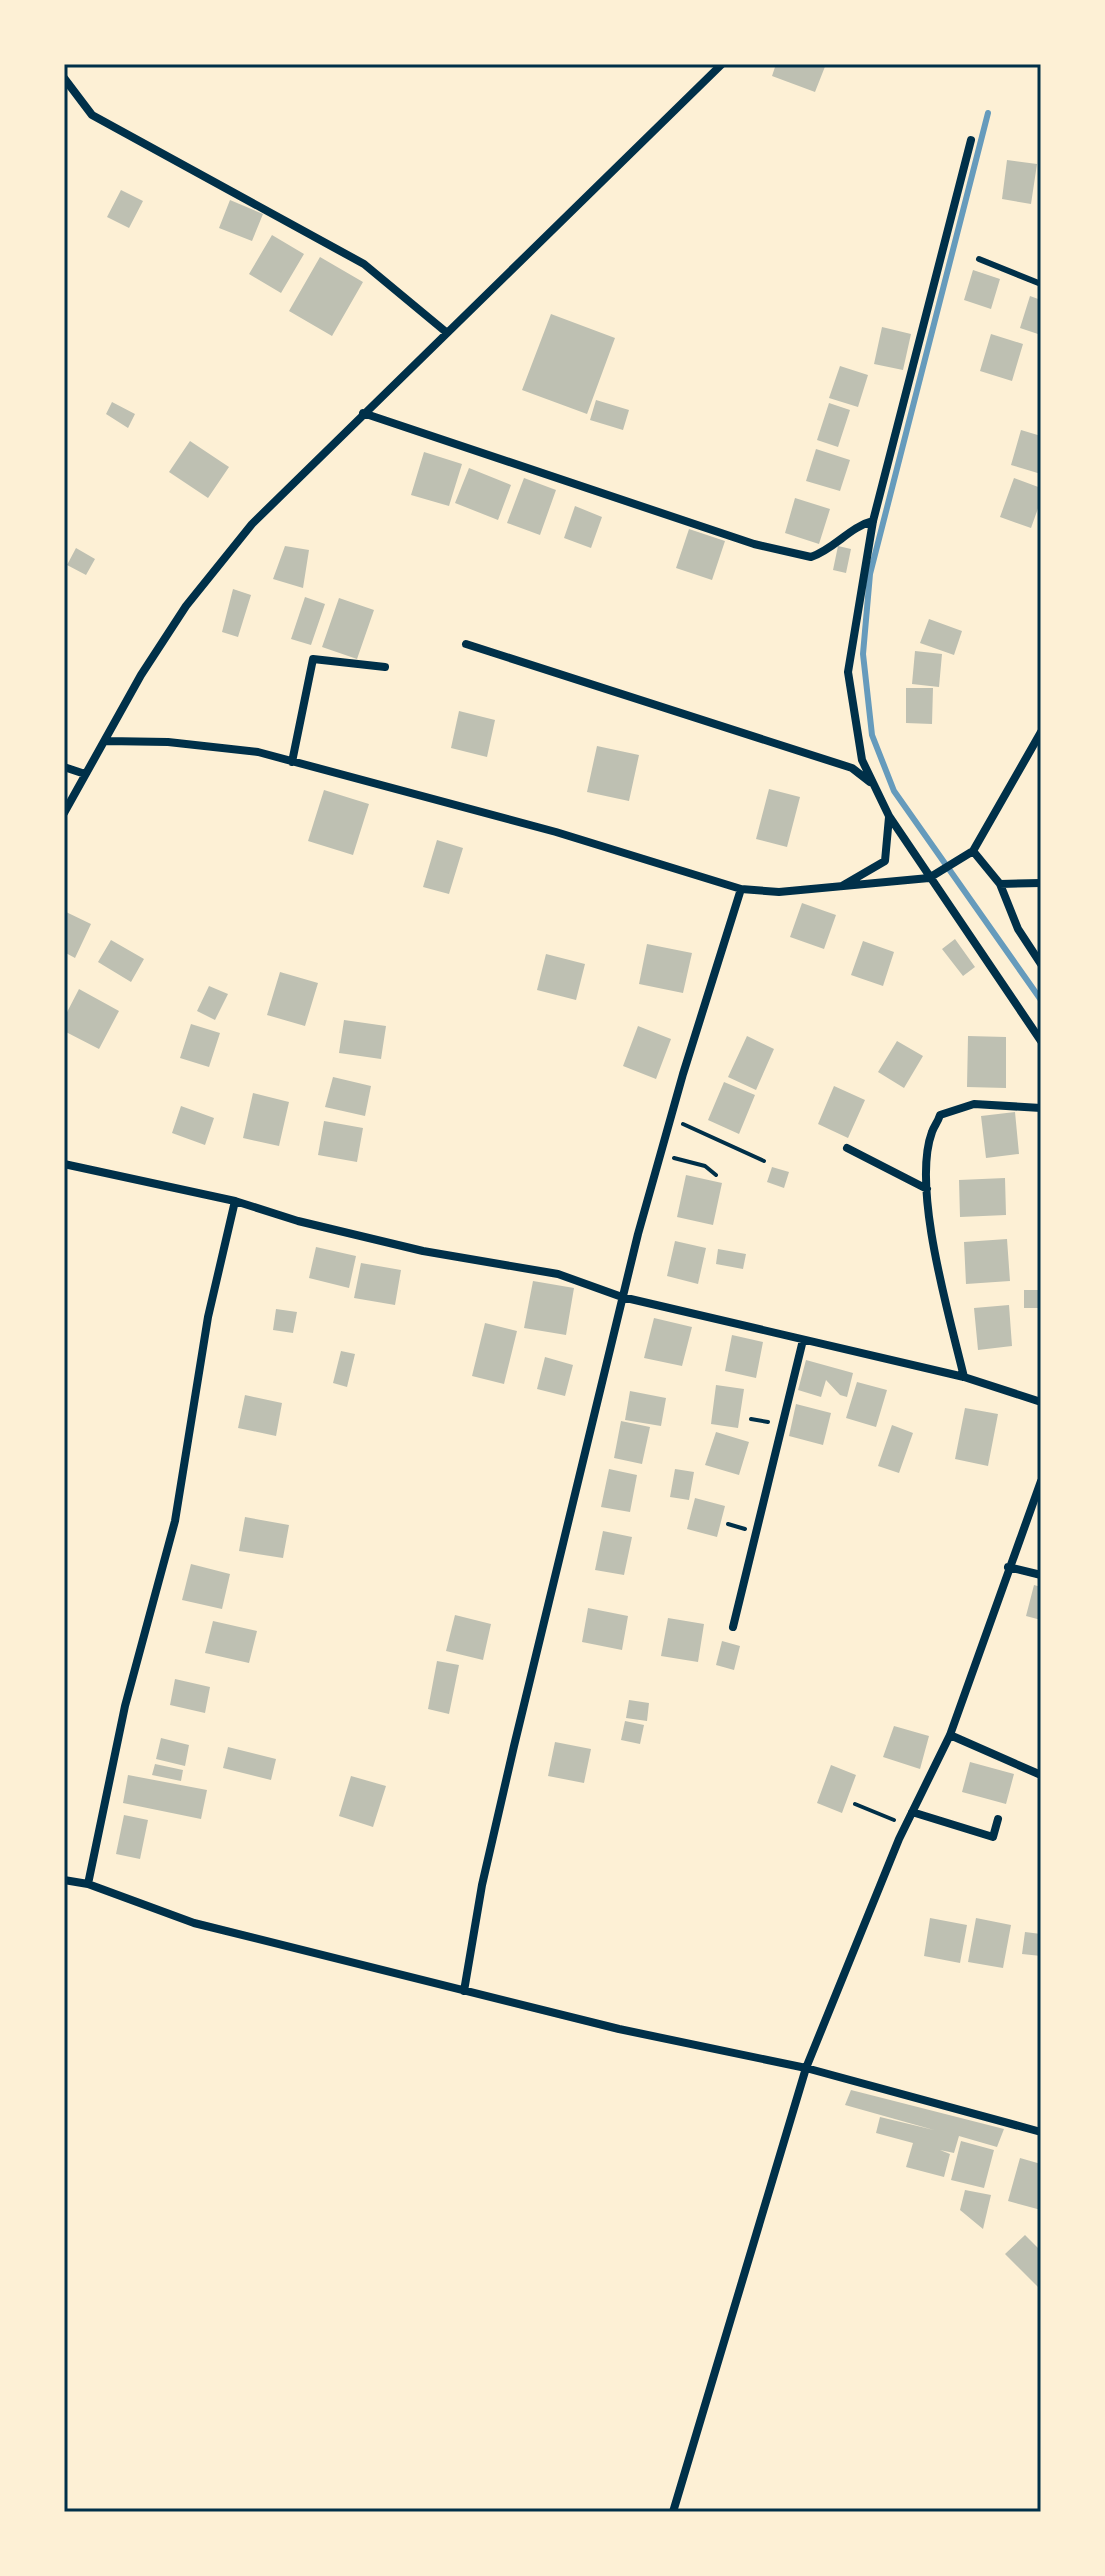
<svg xmlns="http://www.w3.org/2000/svg" width="1105" height="2576" font-family="Figtree,sans-serif">
<style>
.lines{fill:none;stroke-linecap:round;stroke-linejoin:round}
.stream{stroke:#669bbc;stroke-width:6}
.building{fill:#bec0b2}
.path{stroke:#003049;stroke-width:4}
.service{stroke:#003049;stroke-width:6}
.minor{stroke:#003049;stroke-width:8}
.neatline{fill:none;stroke:#003049;stroke-width:3}
</style>
<rect width="100%" height="100%" fill="#fdf0d5"/>
<g class="lines">
<path class="stream" d="M988 113 870 574 863 654 872 735 894 791 1041 1000"/>
</g>
<path class="building" d="M776 64H826L815 92 772 76Z
M1007 160 1037 164 1031 204 1002 199Z
M121 190 143 201 129 228 107 217Z
M230 200 263 214 252 241 219 228Z
M272 235 304 254 281 293 249 274Z
M320 257 363 282 332 336 289 311Z
M973 270 1000 279 991 309 964 300Z
M1030 296 1041 300V335L1020 328Z
M551 314 615 338 587 414 522 390Z
M882 327 911 334 903 370 874 364Z
M991 334 1023 344 1012 381 980 371Z
M840 366 868 375 858 407 829 398Z
M596 400 629 410 623 430 590 420Z
M112 402 135 414 128 428 106 414Z
M829 403 850 410 838 447 817 440Z
M1021 430 1041 436V474L1011 465Z
M190 441 229 467 208 498 169 472Z
M816 449 850 460 840 491 806 481Z
M424 452 462 464 449 506 411 495Z
M469 468 511 485 498 520 455 503Z
M524 478 556 490 540 535 507 523Z
M1014 478 1041 488V500L1031 528 1000 517Z
M795 498 830 509 819 544 785 533Z
M575 506 602 517 591 548 564 538Z
M689 529 725 541 712 580 676 568Z
M285 546 309 550 303 588 273 579Z
M838 546 851 549 846 573 833 570Z
M76 548 95 559 86 575 67 565Z
M233 589 251 595 238 637 222 632Z
M305 597 325 604 311 645 291 639Z
M339 598 374 610 357 659 322 647Z
M929 619 962 631 954 655 920 643Z
M915 651 942 654 939 687 912 684Z
M906 688H933L932 724 906 723Z
M459 711 495 720 487 757 451 748Z
M597 746 639 755 629 801 587 792Z
M769 789 800 797 787 847 756 839Z
M324 790 369 804 353 855 308 841Z
M437 840 463 848 449 894 423 887Z
M802 903 836 915 824 949 790 937Z
M64 911 91 924 75 958 64 952Z
M955 939 975 967 963 976 942 949Z
M111 940 144 959 131 982 98 962Z
M863 941 894 952 883 986 851 975Z
M647 944 692 953 683 993 639 984Z
M546 954 585 964 576 1000 537 990Z
M280 972 318 983 305 1026 267 1015Z
M209 986 228 994 215 1020 197 1011Z
M79 989 119 1011 99 1049 64 1031V1018Z
M344 1020 386 1026 381 1059 339 1053Z
M191 1024 220 1033 209 1067 180 1058Z
M638 1026 671 1039 656 1079 623 1066Z
M747 1036 774 1049 756 1090 728 1077Z
M968 1036 1006 1037V1088L967 1087Z
M897 1041 923 1056 904 1088 878 1072Z
M333 1077 371 1086 365 1116 325 1107Z
M724 1082 755 1095 739 1134 708 1120Z
M834 1086 865 1100 848 1138 818 1124Z
M253 1093 289 1102 279 1146 243 1138Z
M181 1106 214 1118 205 1145 172 1133Z
M1015 1112 1019 1154 986 1158 981 1116Z
M324 1121 363 1128 357 1162 318 1155Z
M772 1167 789 1172 784 1188 767 1182Z
M686 1175 722 1183 713 1225 677 1217Z
M1005 1178 1006 1215 960 1217 959 1180Z
M1007 1239 1010 1281 966 1284 964 1242Z
M675 1241 706 1248 698 1284 667 1276Z
M316 1247 356 1256 349 1288 309 1278Z
M718 1249 746 1254 743 1269 716 1264Z
M361 1263 401 1270 395 1305 354 1298Z
M533 1281 574 1288 566 1335 524 1328Z
M1024 1290H1041V1308H1024Z
M1009 1305 1012 1346 978 1350 974 1308Z
M276 1309 297 1312 293 1333 273 1330Z
M654 1318 692 1327 682 1366 644 1358Z
M485 1323 517 1331 504 1384 472 1376Z
M732 1335 763 1342 756 1378 725 1371Z
M341 1351 355 1354 347 1387 333 1383Z
M545 1357 573 1365 565 1396 537 1389Z
M806 1360 853 1373 847 1397 840 1395 826 1380 821 1397 798 1390Z
M857 1382 887 1390 876 1427 846 1418Z
M716 1385 744 1389 738 1428 711 1424Z
M630 1391 666 1398 661 1426 625 1420Z
M245 1395 282 1403 276 1436 238 1428Z
M796 1404 831 1413 823 1445 789 1436Z
M965 1408 998 1414 988 1466 955 1459Z
M621 1421 650 1427 642 1464 614 1458Z
M892 1425 913 1433 899 1473 878 1466Z
M716 1432 749 1442 739 1475 705 1465Z
M609 1469 637 1475 630 1512 601 1507Z
M675 1469 694 1472 689 1500 670 1497Z
M695 1498 725 1506 717 1537 687 1529Z
M245 1517 289 1525 283 1558 239 1551Z
M603 1531 632 1537 624 1575 595 1570Z
M191 1564 230 1574 222 1609 182 1600Z
M1034 1585 1041 1587V1620L1026 1616Z
M588 1608 628 1616 622 1650 582 1642Z
M455 1615 491 1624 483 1660 446 1651Z
M668 1618 704 1624 698 1662 661 1656Z
M213 1621 257 1631 249 1663 205 1653Z
M722 1641 740 1646 734 1670 716 1665Z
M437 1661 459 1665 449 1714 428 1709Z
M175 1679 210 1687 205 1713 170 1705Z
M629 1700 649 1703 647 1721 626 1718Z
M625 1721 644 1725 640 1744 621 1740Z
M894 1726 929 1736 920 1769 883 1757Z
M161 1738 189 1745 185 1766 156 1759Z
M555 1742 591 1749 584 1783 548 1776Z
M228 1747 276 1759 271 1780 223 1768Z
M970 1762 1014 1774 1006 1804 962 1792Z
M155 1764 183 1770 181 1781 152 1775Z
M831 1765 856 1775 842 1813 817 1803Z
M128 1775 207 1790 201 1819 123 1803Z
M351 1776 386 1786 373 1827 339 1816Z
M124 1815 148 1820 140 1859 116 1854Z
M930 1918 967 1925 960 1963 924 1956Z
M976 1918 1011 1925 1003 1968 968 1962Z
M1025 1932 1041 1934V1956L1022 1954Z
M851 2090 1004 2129 997 2147 959 2136 954 2153 940 2150 950 2154 944 2177 906 2167 913 2143 876 2133 880 2117 934 2130 845 2105Z
M961 2141 994 2150 984 2188 951 2180Z
M1020 2158 1041 2164V2210L1008 2201Z
M965 2190 991 2195 983 2229 960 2210Z
M1025 2235 1041 2251V2290L1005 2254Z"/>
<g class="lines">
<path class="path" d="M683 1124 764 1161
M674 1158 705 1166 716 1175
M751 1419 768 1422
M728 1524 745 1529
M855 1804 894 1820"/>
<path class="service" d="M979 259 1041 284"/>
<path class="minor" d="M64 78 92 115 364 264 446 332
M971 140 873 521 848 672 862 760 889 816 1041 1041
M363 413 754 544 811 557C836 548 849 527 873 521
M466 644 852 768 870 782
M106 741 168 742 258 752 556 832 741 889 779 892 929 878 973 851 1041 732
M292 762 313 659 385 667
M64 767 85 774
M64 813 141 675 186 606 252 524 722 64
M973 851 1000 884 1041 883
M1000 884 1018 929 1041 964
M842 886 885 861 889 817
M847 1148 927 1189
M64 1164 235 1201 298 1221 423 1251 558 1274 622 1297 964 1377 1041 1402
M964 1377C950 1318 911 1188 932 1132 934 1126 938 1122 940 1115L974 1104 1041 1108
M1008 1567 1041 1575
M733 1627 803 1340
M950 1735 1041 1775
M912 1812 993 1837 998 1819
M64 1880 88 1884 194 1923 619 2029 806 2068 1041 2132
M88 1884 125 1706 175 1521 208 1317 235 1201
M464 1991 482 1885 514 1746 638 1234 683 1074 741 889
M673 2512 806 2068 899 1839 950 1735 1041 1481"/>
</g>
<rect width="1105" height="2576" fill="none" stroke="#fdf0d5" stroke-width="132"/>
<rect x="66" y="66" width="973" height="2444" class="neatline"/>
</svg>
